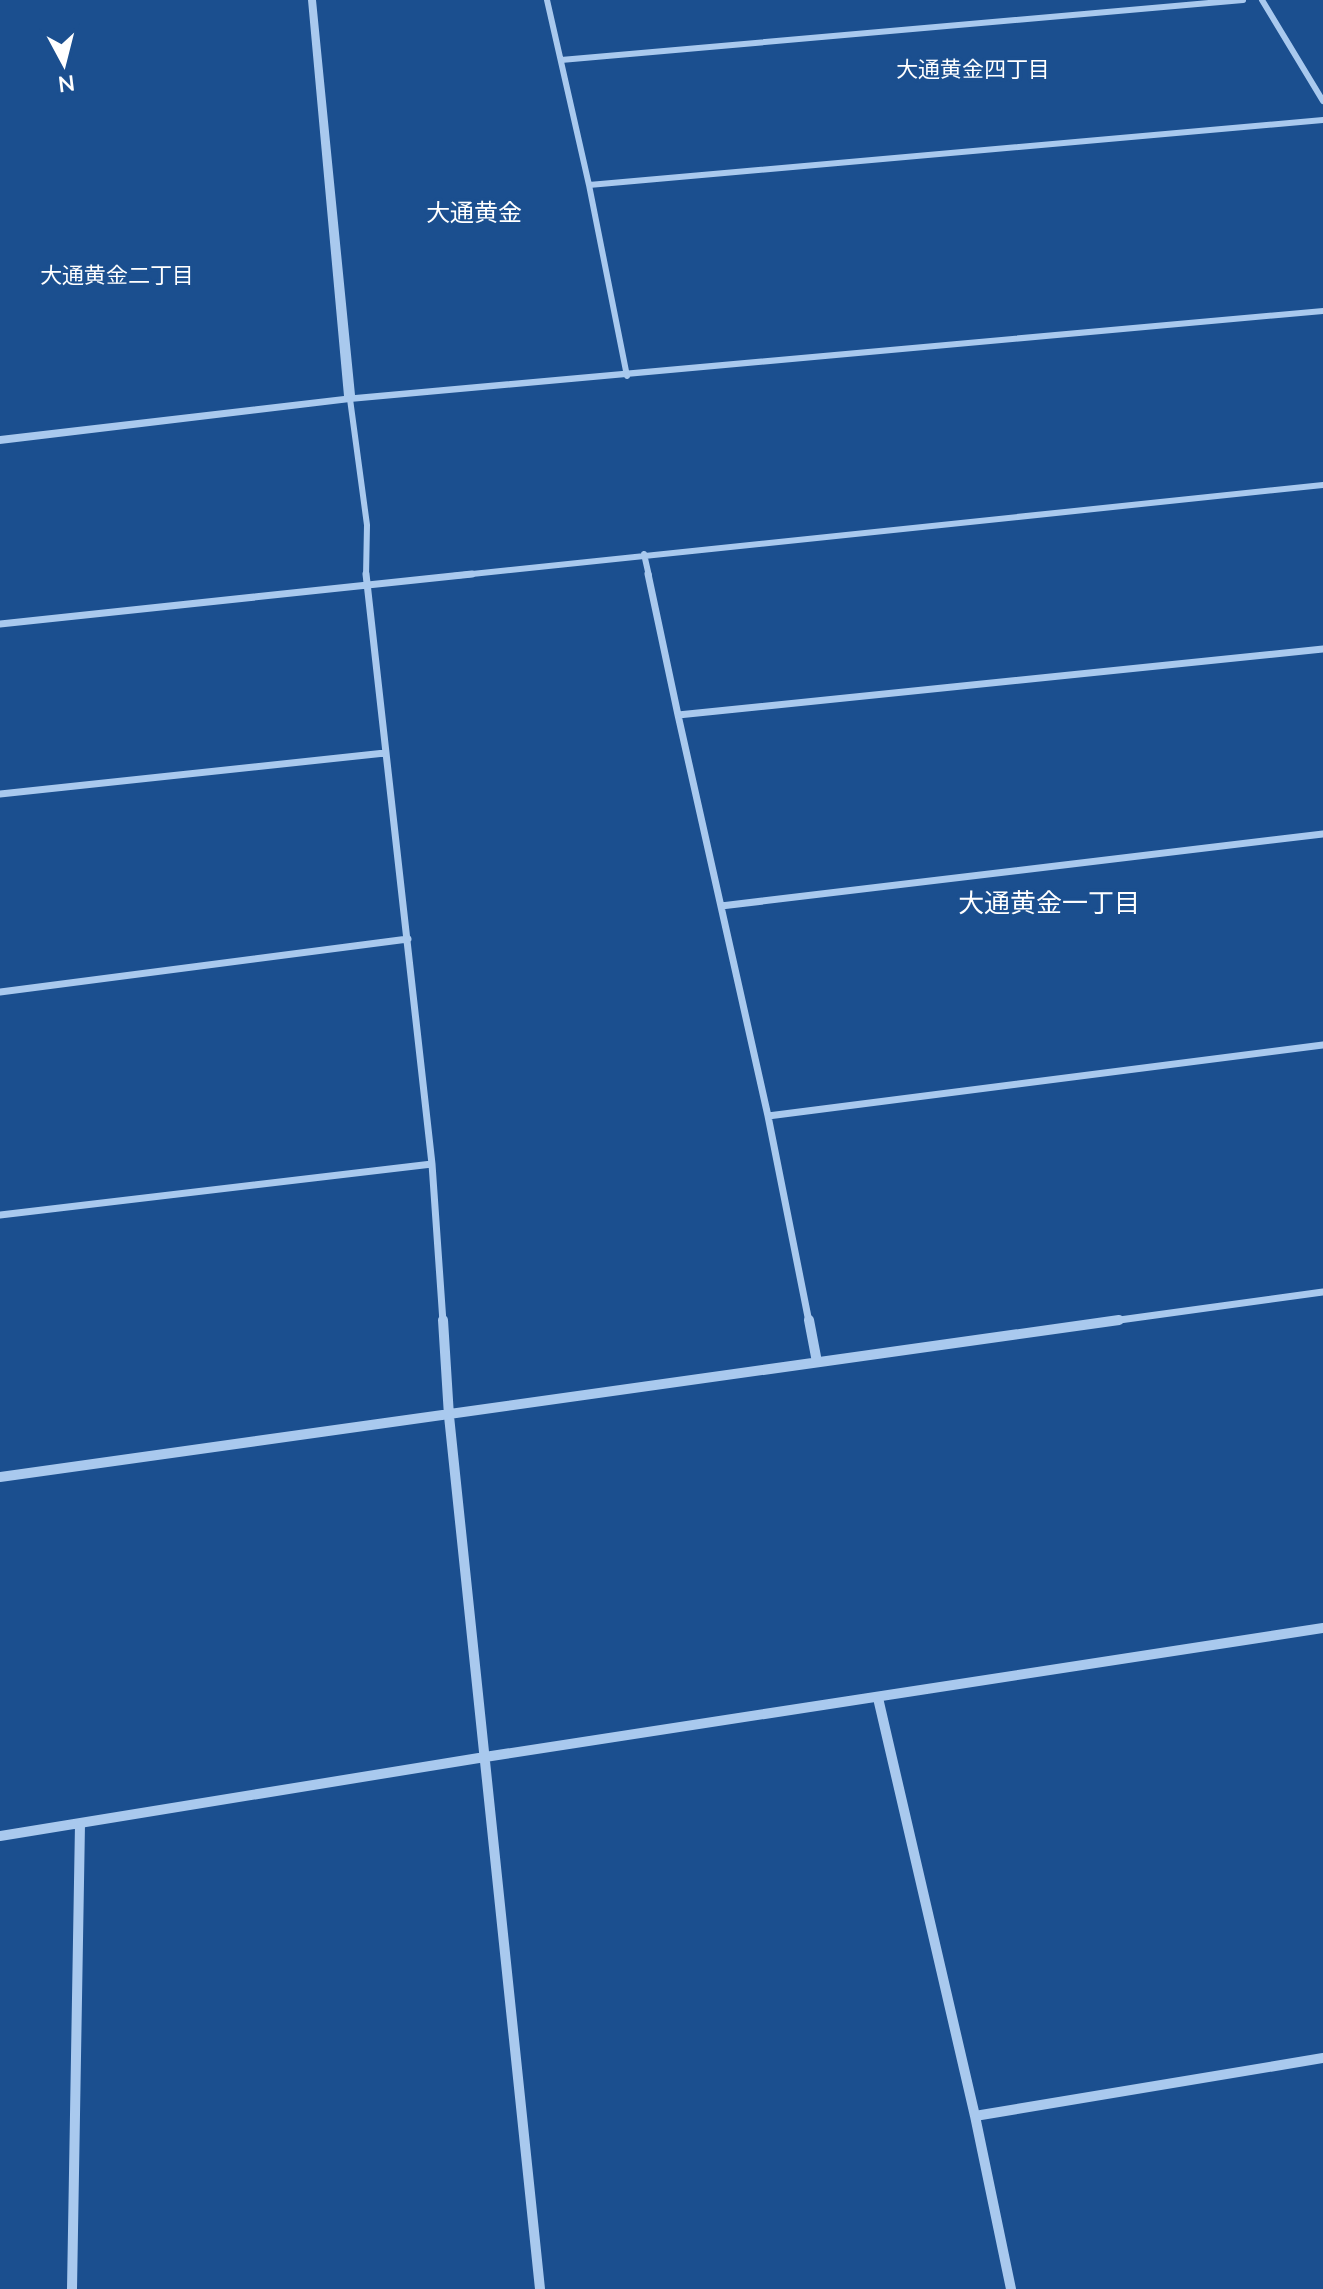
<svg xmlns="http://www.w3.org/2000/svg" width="1323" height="2289" font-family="Mulish,'Noto Sans JP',sans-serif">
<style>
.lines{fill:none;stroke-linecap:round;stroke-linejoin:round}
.minor-far2{stroke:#a9c9ee;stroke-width:6}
.minor-far1{stroke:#a9c9ee;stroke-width:7}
.minor{stroke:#a9c9ee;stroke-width:10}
.tertiary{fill:#a9c9ee;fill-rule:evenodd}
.labels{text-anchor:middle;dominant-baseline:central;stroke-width:7;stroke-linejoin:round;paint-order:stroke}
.far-neighbourhood-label{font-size:22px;fill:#fff;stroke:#1b4f8f}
.far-quarter-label{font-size:24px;fill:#fff;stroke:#1b4f8f}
.neighbourhood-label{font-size:26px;fill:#fff;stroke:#1b4f8f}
</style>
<rect width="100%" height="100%" fill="#1b4f8f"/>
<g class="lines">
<path class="minor-far2" d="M547 0 589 185 627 376
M1262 0 1323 101
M561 60 1243 0
M589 185 1323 120
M350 399 367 525 366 576
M644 554 649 576
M453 576 1323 485"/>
<path class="minor-far1" d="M366 574 432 1164 443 1322
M648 574 678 715
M0 624 472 574
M0 794 385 753
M721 906 1323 834
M0 992 408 939
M768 1116 1323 1045
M0 1215 432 1164
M809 1322 768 1116 678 715 1323 649
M1105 1322 1323 1292"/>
<path class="minor" d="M443 1320 449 1416 540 2289
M809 1320 817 1362
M0 1477 1119 1320
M878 1698 975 2116 1011 2289
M0 1836 485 1757 1323 1628
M975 2116 1323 2058
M72 2289 80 1824"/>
<path class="tertiary" d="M308 0H316L355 395 1323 308V314L350 402 0 444V436L344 396Z"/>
</g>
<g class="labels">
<g class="far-neighbourhood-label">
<text x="973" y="69">大通黄金四丁目</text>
<text x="117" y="275">大通黄金二丁目</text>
</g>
<g class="far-quarter-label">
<text x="474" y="212">大通黄金</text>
</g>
<g class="neighbourhood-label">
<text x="1049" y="902">大通黄金一丁目</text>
</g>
</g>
<g transform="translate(64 64) rotate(173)" stroke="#1b4f8f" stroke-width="6" paint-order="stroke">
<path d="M0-6L14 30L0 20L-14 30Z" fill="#ffffff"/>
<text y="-12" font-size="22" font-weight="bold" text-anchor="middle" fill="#ffffff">N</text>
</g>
</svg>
